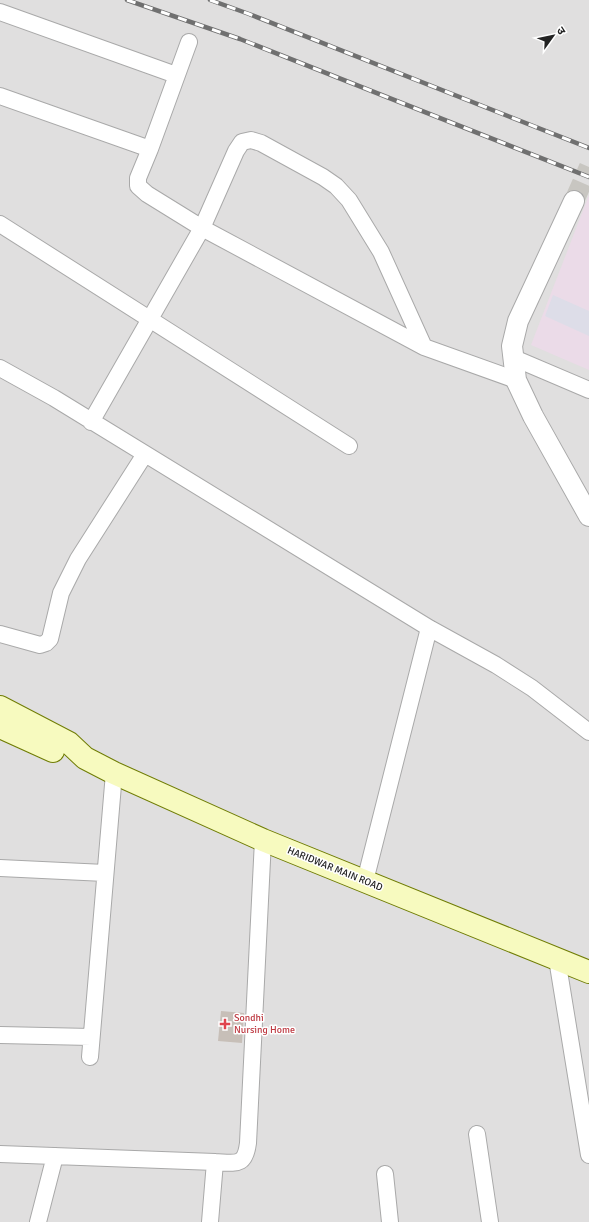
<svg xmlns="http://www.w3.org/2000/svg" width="589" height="1222" font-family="Signika,'Noto Sans Devanagari',sans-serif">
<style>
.residential{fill:#e0dfdf}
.industrial{fill:#ebdbe8}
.plaza{fill:#dddde8}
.building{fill:#c7bfb8}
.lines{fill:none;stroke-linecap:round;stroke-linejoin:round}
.tertiary-tunnel{stroke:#c8c6c1;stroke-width:20;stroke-dasharray:20 10;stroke-linecap:butt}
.minor-casing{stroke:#a9a9a9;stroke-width:18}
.tertiary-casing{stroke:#a9a9a9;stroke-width:22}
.secondary-casing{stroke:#707d05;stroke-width:24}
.minor{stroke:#fff;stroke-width:16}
.tertiary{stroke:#fff;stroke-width:20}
.secondary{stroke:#f7fabf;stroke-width:22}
.rail-casing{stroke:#707070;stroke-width:4.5}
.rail{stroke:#fff;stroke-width:3;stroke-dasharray:9;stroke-linecap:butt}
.health-dot{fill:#e0444e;stroke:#fff;stroke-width:1.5}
.labels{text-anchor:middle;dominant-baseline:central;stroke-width:3;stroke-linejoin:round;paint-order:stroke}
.street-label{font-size:10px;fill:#222;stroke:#fff}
.health-label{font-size:10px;fill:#be3a42;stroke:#fff;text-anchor:start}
</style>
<rect width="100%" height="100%" fill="#f2efe9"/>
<path class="residential" d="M0 0H589V1222H0Z"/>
<path class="industrial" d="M589 195V370L531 345Z"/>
<path class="plaza" d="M553 295 589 311V336L545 316Z"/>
<path class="building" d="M221 1011 244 1013 242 1043 218 1041Z"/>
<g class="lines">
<path class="tertiary-tunnel" d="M574 201 589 167"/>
<g class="minor-casing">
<path id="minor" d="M0 12 176 75
M189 42 150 149 138 178V186L147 194 202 228 424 347 516 380
M0 96 150 149
M0 224 349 446
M514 358 589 390
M0 368 54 398 429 628 496 665 532 688 589 732
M91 422 202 228 236 151 242 142 251 140 261 143 323 177 336 186 349 200 381 252 424 347
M0 634 40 645 46 643 50 639 61 593 78 559 145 454
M0 868 105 873
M365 881 429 628
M557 959 589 1155
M0 1035 91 1037
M90 1057 114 773
M477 1134 490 1222
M0 1154 215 1162C236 1163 245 1167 248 1143L263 840
M385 1174 390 1222
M38 1222 55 1156
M210 1222 215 1162"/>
</g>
<g class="tertiary-casing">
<path id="tertiary" d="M574 201 518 321 512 346 516 380 533 416 589 516"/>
</g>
<g class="secondary-casing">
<path id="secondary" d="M0 707 69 743 85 758 114 773 263 840 589 972
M0 727 53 751"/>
</g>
<use href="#minor" class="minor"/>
<use href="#tertiary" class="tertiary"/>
<use href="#secondary" class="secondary"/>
<g class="rail-casing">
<path id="rail" d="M127 0 240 39 589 177
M210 0 249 14 589 148"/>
</g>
<use href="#rail" class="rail"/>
</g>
<path class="health-dot" d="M223 1018h4v4h4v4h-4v4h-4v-4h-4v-4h4z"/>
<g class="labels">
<g class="street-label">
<text transform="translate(335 869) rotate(22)">HARIDWAR MAIN ROAD</text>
</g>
<g class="health-label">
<text x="234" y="1018">Sondhi<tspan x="234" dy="12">Nursing Home</tspan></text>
</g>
</g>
<g transform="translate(553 36) rotate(57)" stroke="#ffffff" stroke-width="3" paint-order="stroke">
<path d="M0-3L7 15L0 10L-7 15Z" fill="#222222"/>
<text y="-6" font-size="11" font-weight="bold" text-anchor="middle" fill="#222222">उ</text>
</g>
</svg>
